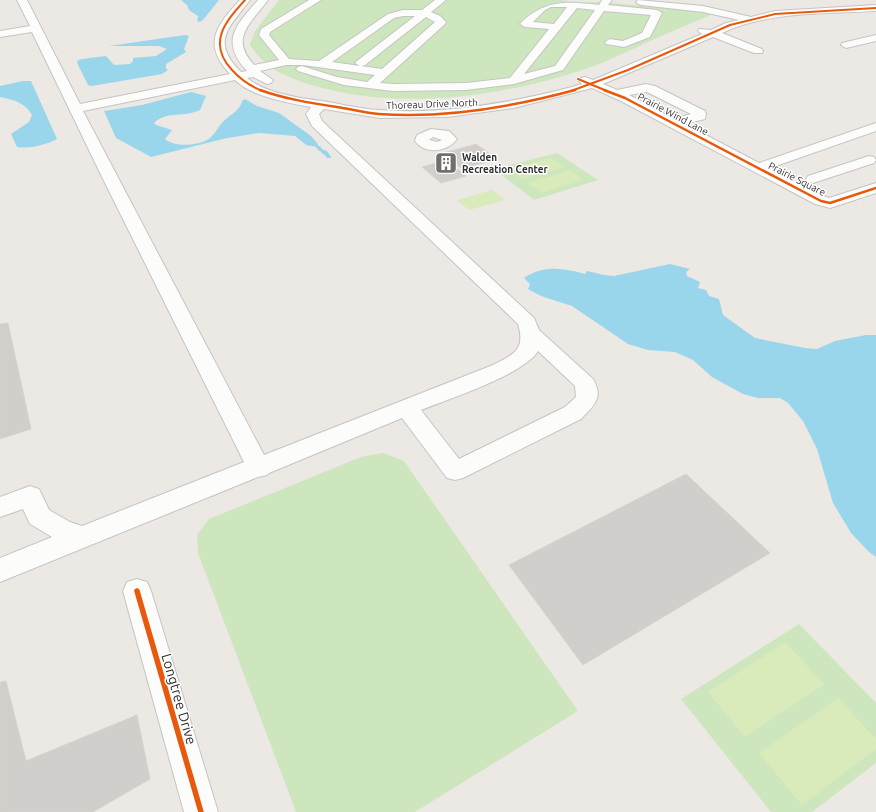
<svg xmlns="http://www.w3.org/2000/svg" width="876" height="812" font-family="Ubuntu,sans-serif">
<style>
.green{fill:#cee6be}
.pitch{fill:#d9eabb}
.water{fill:#99d6ec}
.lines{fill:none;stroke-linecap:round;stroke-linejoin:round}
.stream{fill:#99d6ec;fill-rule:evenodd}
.building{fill:#d1cecb;stroke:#d7d4d0}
.minor-casing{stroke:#c5c4c5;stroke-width:2}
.minor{fill:#fcfcfb;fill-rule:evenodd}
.cycleway-far2-casing{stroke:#fff;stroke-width:3}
.cycleway-far1-casing{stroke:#fff;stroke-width:4}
.cycleway-casing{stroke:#fff;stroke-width:8}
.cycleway-far2{stroke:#e8590c;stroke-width:2}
.cycleway-far1{stroke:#e8590c;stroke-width:2.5}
.cycleway{stroke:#e8590c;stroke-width:5.5}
.labels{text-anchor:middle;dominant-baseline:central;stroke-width:3;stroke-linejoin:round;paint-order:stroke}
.far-street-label{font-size:10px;fill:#2e2e2e;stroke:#fff}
.far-poi-label{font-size:10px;font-weight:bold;fill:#2e2e2e;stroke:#fff;text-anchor:start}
.near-street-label{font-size:14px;fill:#2e2e2e;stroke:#fff}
</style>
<rect width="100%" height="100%" fill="#ece8e4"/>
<path class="green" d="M279 0H561L580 2H603L703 12 711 15C690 24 670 32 650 41 630 50 611 60 591 67 512 95 409 110 327 89 297 82 267 72 250 45L255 31Z
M557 153 598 180 534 200 494 169Z
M383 453 404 461 578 711 415 812H296L198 553 197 535 209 519 361 457Z
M799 624 876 703V763L812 812H771L681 699Z"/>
<path class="pitch" d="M551 158 565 167 522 179 509 169Z
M570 170 584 180 541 193 527 183Z
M492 190 505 200 469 210 457 200Z
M785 642 824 684 745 737 708 692Z
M838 698 876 739V749L802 805 759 753Z"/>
<path class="water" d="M181 0H219L203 20 200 22 197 21 198 16 189 10 187 5Z
M185 35 189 36 184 49 186 52 166 64V68L168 70 162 74 92 86 88 85 78 65 77 61 82 59 106 56 114 65 130 64 133 61V58L156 56 167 49 159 46H109Z
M23 81H31L57 139C46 145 29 149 17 147L11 134 29 122 32 115C25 102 13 100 0 97V86Z
M191 92 206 96 200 110C184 118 168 110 154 123L156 125 172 130 165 139C174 147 196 146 207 140 215 136 219 124 226 119 233 113 240 110 242 101L245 99 257 106 279 113 311 136 318 144V147L306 145 295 136 259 133 227 138 151 157 116 138 104 111 142 105Z
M670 264 690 269 686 272 687 276 700 282 698 288 706 290 709 296 719 299 723 315 755 338 805 348 817 349 835 341 866 335H876V557L869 552 851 533 833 503 817 449 803 421 788 403 780 398H758L743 394 712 377 693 360 675 352 648 350 628 344 572 306 541 296 528 289 530 284 524 278C544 265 562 268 585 274L587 271 604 275 614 276Z"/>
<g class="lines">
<path class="stream" d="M316 146H320L322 149 327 151 331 157V158H327C324 153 319 152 316 147Z"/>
</g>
<path class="building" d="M476 144 497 159 462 169 443 153Z
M446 160 466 176 441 183 422 167Z
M8 323 31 429 0 439V324Z
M686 474 770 553 583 665 509 565Z
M6 681 26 761 137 715 150 779 93 812H0V682Z"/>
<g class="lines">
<g class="minor-casing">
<path id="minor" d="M17 0H27L80 104 230 74C202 44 216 26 240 0H250C229 28 210 41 241 72L247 71C220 41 235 26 258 0H268C251 23 229 38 254 65L279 60 259 35 261 29 309 0H321L270 32 269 35 289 59 319 61 388 14 403 10H422L435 0H446L431 12 440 16 446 22 445 24 380 83 393 84 466 83 510 78 549 29 525 27 520 24C543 0 566 1 599 5L602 0H612L608 5 657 10 662 13 650 37 624 47 606 44 605 42 610 39 623 41 642 33 651 15 604 11 563 70 514 84 466 90 393 91 344 85 298 71 296 69 298 67 302 66 337 77 367 82 375 75 303 65H286L260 71 273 80 271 83 267 84 253 77 247 78C265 93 299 98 322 101 341 104 360 109 379 110 443 115 510 103 572 87L582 84 579 81 581 78 585 77 593 80 702 34 698 31 699 29 711 30 726 23 739 20 703 12 641 5 638 4 636 2 638 0 703 6 751 17 775 11 876 5V11C825 14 769 11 722 33L762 49 763 51 762 53H754L713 37 603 84 617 90 646 84 655 86 705 111 706 114 705 119 685 124 759 163 876 123V131L770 168 826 197 829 198 876 183V193L830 208 815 204 621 101 592 88 514 108 447 117 380 118 324 109 319 114 322 121 534 318 539 330 593 379C604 398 594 405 581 419L463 478 455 480 447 478 402 418 269 473 267 475 258 477 0 582V558L52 537 30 524 23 509 0 517V497L30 486 39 489 49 510 70 522 82 526 244 462 102 177 32 32 0 37V31L30 26ZM551 7H567L554 24 533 22 545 10ZM577 8 595 10 555 66 524 74ZM403 16H415L357 61 355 63 360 66 332 62 394 18ZM426 17 435 22 382 69 361 66 365 65ZM235 80C252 97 289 103 311 107L306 114 312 126 518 324C526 350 513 355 493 365L264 455 83 111ZM647 92 691 114 674 119 629 95ZM538 351 575 386 576 397 565 407 459 459 421 410C449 399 523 375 538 351Z
M876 35V41L846 48 841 45 842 43Z
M431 129 449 131 457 139C448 152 425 155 415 141L417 135ZM433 137 442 140 437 142 429 140Z
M869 156 874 157 876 160 874 163 813 183 808 182 806 179 808 176Z
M137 579 147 582 151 591 218 812H184L123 591 127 582Z"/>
</g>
<use href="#minor" class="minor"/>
<g class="cycleway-far2-casing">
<path id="cycleway-far2" d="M245 0C225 22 207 43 232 70 241 80 250 86 262 91
M578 79 607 91
M571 91 628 70 730 25 775 14 876 8"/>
</g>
<g class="cycleway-far1-casing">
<path id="cycleway-far1" d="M260 90C285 99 311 103 337 107 351 109 365 113 379 114 445 119 512 107 575 90
M604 90 625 98 821 201 830 203 876 188"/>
</g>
<g class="cycleway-casing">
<path id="cycleway" d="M137 591 201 812"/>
</g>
<use href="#cycleway-far2" class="cycleway-far2"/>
<use href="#cycleway-far1" class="cycleway-far1"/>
<use href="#cycleway" class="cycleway"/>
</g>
<defs>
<g id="building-square" transform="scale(1.15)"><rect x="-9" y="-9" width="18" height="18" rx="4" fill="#706f6e" stroke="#fff"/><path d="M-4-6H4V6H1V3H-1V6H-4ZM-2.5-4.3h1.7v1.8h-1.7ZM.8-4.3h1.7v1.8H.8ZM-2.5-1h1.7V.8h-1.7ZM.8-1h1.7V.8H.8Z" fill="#fff"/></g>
</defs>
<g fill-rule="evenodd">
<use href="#building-square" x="446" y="163"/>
</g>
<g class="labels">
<g class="far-street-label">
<text transform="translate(432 104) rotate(-2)">Thoreau Drive North</text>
<text transform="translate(673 114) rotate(28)">Prairie Wind Lane</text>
<text transform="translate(797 179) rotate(27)">Prairie Square</text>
</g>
<g class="far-poi-label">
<text x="462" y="157">Walden<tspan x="462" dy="12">Recreation Center</tspan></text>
</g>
<g class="near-street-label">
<text transform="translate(179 699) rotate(74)">Longtree Drive</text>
</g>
</g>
</svg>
